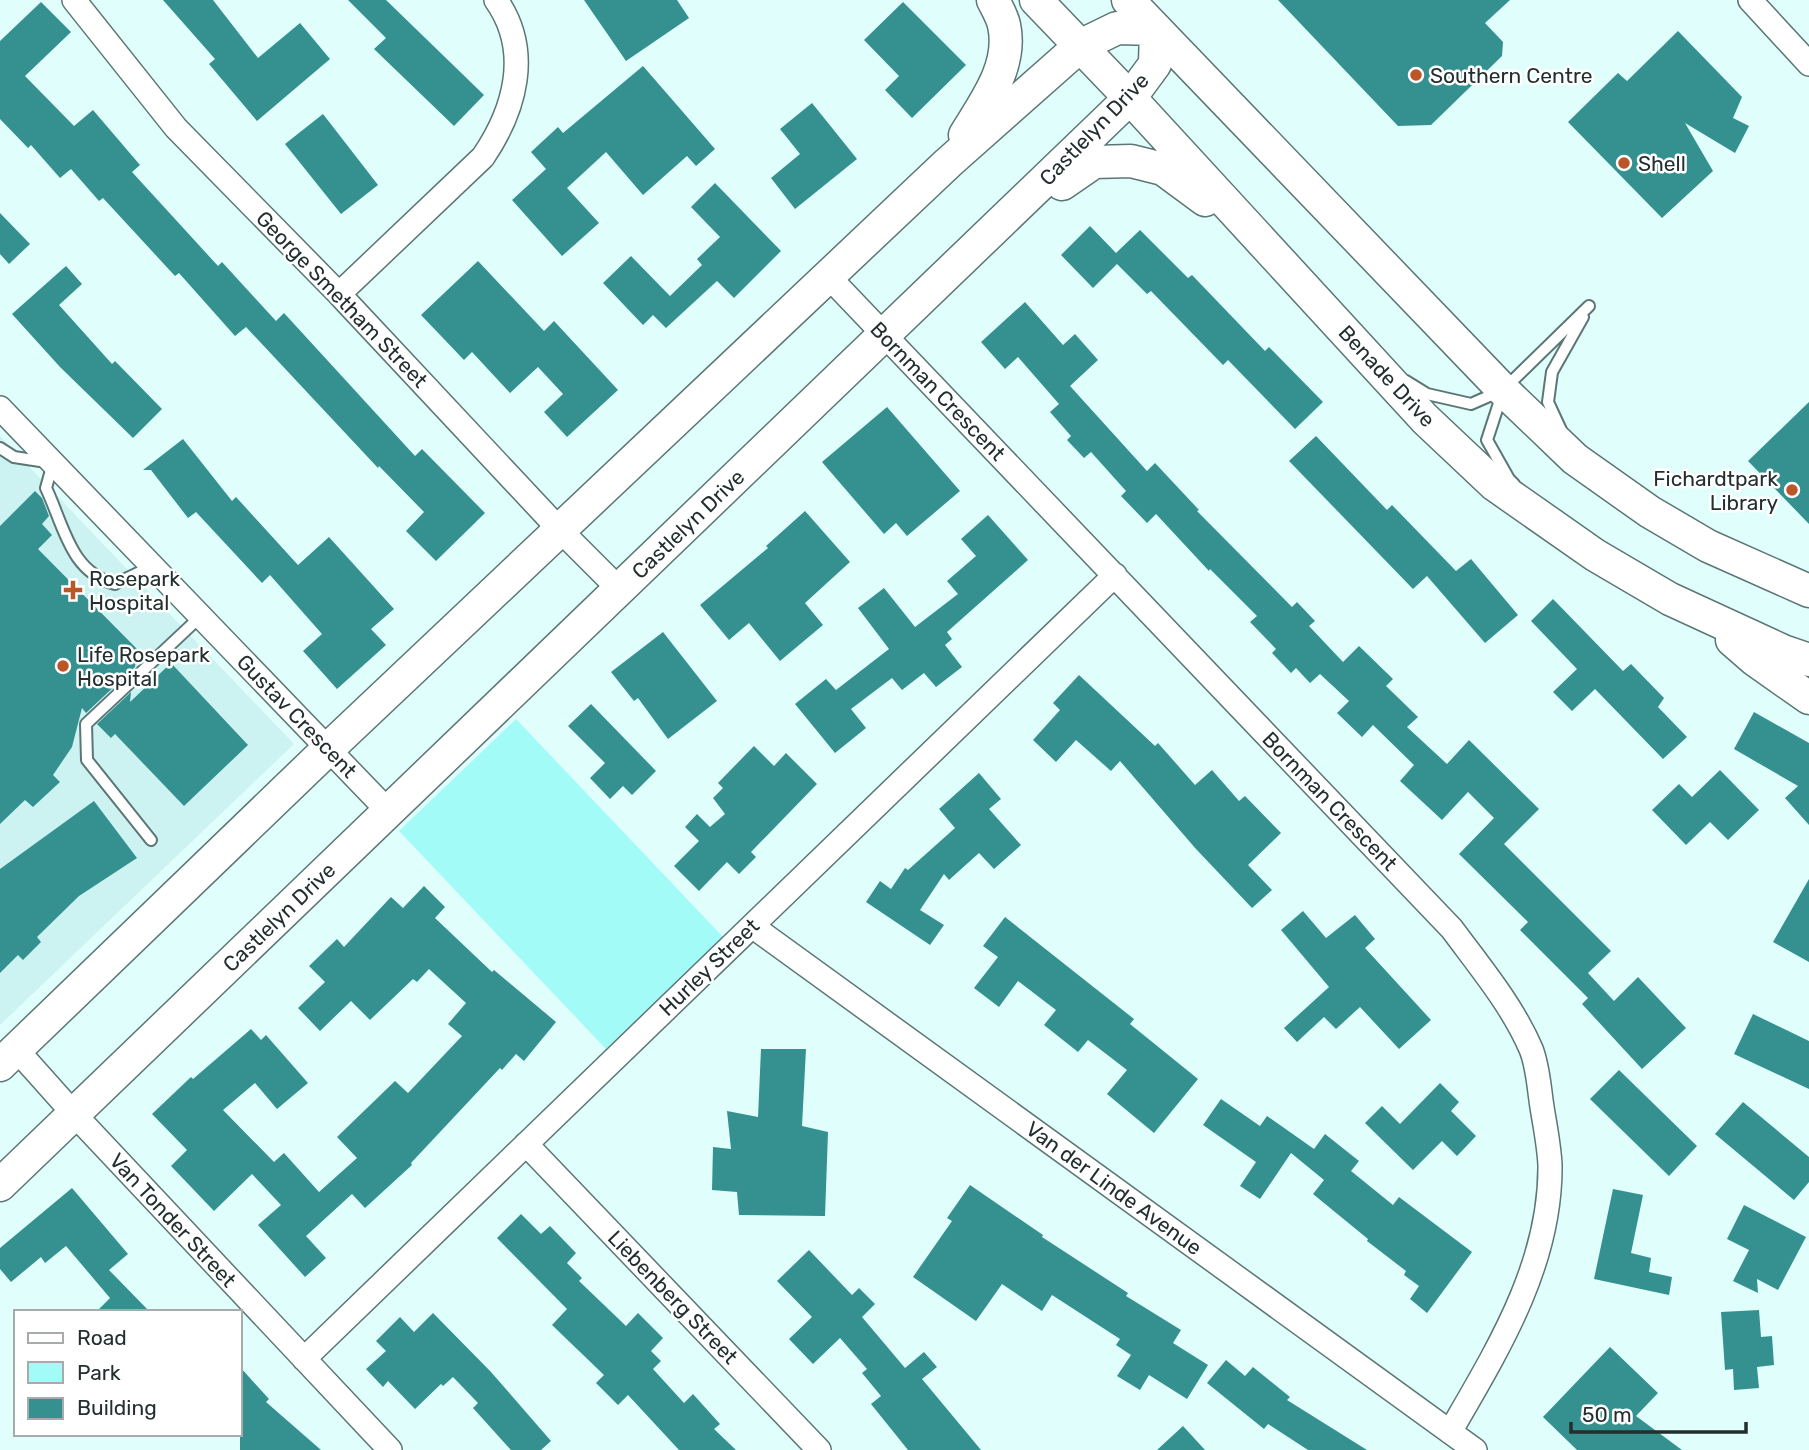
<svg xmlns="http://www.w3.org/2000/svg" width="1809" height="1450" font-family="Rubik,sans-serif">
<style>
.built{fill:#ccf3f1}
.green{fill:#a3fbf8}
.building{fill:#35918f}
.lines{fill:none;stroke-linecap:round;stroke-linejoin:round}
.lane-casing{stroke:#5c7675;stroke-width:14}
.street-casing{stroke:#5c7675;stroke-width:26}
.secondary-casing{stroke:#5c7675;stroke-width:35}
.lane{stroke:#fff;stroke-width:10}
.street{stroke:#fff;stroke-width:23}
.secondary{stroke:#fff;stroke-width:32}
.poi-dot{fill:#bc5629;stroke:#fff;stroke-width:2.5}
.labels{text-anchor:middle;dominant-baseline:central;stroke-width:5;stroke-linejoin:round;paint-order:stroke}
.poi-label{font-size:21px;fill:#232e2e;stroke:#fff;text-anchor:start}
.street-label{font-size:21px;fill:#232e2e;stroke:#fff}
</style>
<rect width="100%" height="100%" fill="#e0fefc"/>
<path class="built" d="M0 436 294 744 0 1025Z"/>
<path class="green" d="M516 719 723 937 606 1049 399 831Z"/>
<path class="building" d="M163 0H213L258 58 300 23 330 59 257 121 209 64 215 59Z
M348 0H386L484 95 454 126 374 49 386 38Z
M584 0H677L689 18 626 61Z
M1278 0H1510L1485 23 1503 42 1502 56 1431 125 1398 126Z
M41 2 71 32 25 76 74 126 93 110 140 165 132 172 218 266 222 262 276 321 284 313 415 456 422 449 485 513 436 561 406 531 424 512 379 466 378 468 246 327 235 336 179 273 175 276 103 198 99 201 71 169 60 178 31 145 28 148 0 119V41Z
M903 2 966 65 912 118 885 90 899 76 864 40Z
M1678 31 1742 97 1733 118 1749 126 1735 153 1685 123 1713 171 1662 218 1568 122 1618 73 1627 81Z
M643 66 715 149 696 166 687 156 643 195 606 152 567 188 599 223 562 256 512 200 546 169 531 152 558 127 563 133Z
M812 103 857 159 795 209 771 178 800 154 780 129Z
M323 114 378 185 341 214 285 144Z
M715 183 781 251 734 298 717 281 666 328 653 315 643 325 603 283 631 256 670 296 702 265 697 259 720 237 691 207Z
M0 213 30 244 9 264 0 254Z
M1090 226 1116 253 1140 230 1188 278 1192 275 1265 351 1269 347 1323 402 1295 429 1228 360 1223 365 1151 291 1147 294 1117 264 1093 288 1061 255Z
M478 261 544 331 554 321 618 390 567 437 544 412 563 394 538 367 510 393 472 352 464 360 421 315Z
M66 266 82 284 59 305 112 364 115 361 162 409 133 438 60 367 12 314Z
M1025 302 1063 345 1075 334 1098 360 1070 386 1147 471 1155 463 1199 510 1197 511 1292 607 1297 602 1315 621 1309 626 1343 662 1359 646 1393 679 1386 686 1418 717 1407 727 1447 764 1469 740 1539 809 1504 844 1611 951 1588 973 1614 1001 1638 977 1686 1028 1642 1069 1582 1004 1588 998 1520 930 1528 922 1459 854 1494 818 1468 792 1442 820 1400 781 1414 765 1373 725 1362 737 1337 713 1349 701 1320 674 1310 683 1296 668 1291 673 1272 653 1276 649 1250 622 1257 616 1210 569 1209 571 1156 514 1147 523 1121 496 1126 491 1091 452 1084 458 1067 440 1071 436 1050 412 1059 404 1018 357 1005 369 981 342Z
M1809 402V524L1748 461Z
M887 407 960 491 907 536 896 523 884 534 822 462Z
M1316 436 1387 510 1392 505 1456 571 1471 559 1518 615 1485 643 1427 576 1413 589 1289 461Z
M183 439 232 501 236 497 298 565 329 537 394 609 371 629 386 645 337 689 303 651 322 634 270 575 262 583 196 512 188 518 151 470H143Z
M35 491 42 498 49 516 42 524 52 535 38 549 137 649 135 667 86 713 82 708 72 747 53 775 60 782 33 807 25 800 0 824V526Z
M805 511 850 562 805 603 823 625 780 661 749 623 729 640 700 605 768 548 766 546Z
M988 515 1028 560 947 632 952 639 945 645 962 667 936 687 924 673 902 690 892 678 851 709 866 728 835 753 795 704 826 679 836 690 889 649 858 608 884 588 915 627 958 594 947 581 976 556 961 539Z
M1553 599 1623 671 1631 664 1664 698 1658 707 1687 737 1663 759 1595 689 1572 711 1553 692 1577 669 1531 621Z
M663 632 717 701 668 739 638 698 634 701 611 672Z
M171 663 248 745 184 806 115 734 111 738 97 724 131 692 130 702Z
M1079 675 1155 746 1158 743 1195 785 1212 770 1239 801 1245 796 1281 833 1248 865 1272 890 1252 908 1196 849 1120 761 1111 771 1076 740 1056 762 1033 740 1060 710 1053 703Z
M591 704 656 771 632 795 623 786 610 799 590 778 605 763 568 726Z
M1754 712 1809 743V825L1785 798 1798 786 1734 749Z
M754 746 774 766 786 753 817 784 751 852 756 857 739 874 727 862 699 891 674 866 699 841 685 827 697 814 710 827 725 814 713 798 723 788 718 783Z
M1720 770 1759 810 1728 840 1710 822 1686 845 1652 810 1679 784 1692 797Z
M979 773 1001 799 989 809 1021 845 994 869 979 853 949 880 944 874 920 910 944 925 930 945 866 902 880 881 891 889 905 868 908 870 955 828 939 809Z
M94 801 137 858 79 896 37 937 41 942 23 960 18 955 0 973V869Z
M1809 879V962L1773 942Z
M424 886 445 907 435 918 492 972 494 970 556 1022 524 1061 516 1054 502 1070 500 1068 411 1163 412 1165 365 1208 352 1194 306 1236 326 1258 305 1277 258 1225 281 1205 252 1174 214 1211 171 1166 187 1150 152 1114 191 1077 193 1079 251 1029 261 1040 266 1035 308 1083 277 1109 255 1083 223 1110 274 1162 284 1153 319 1192 357 1158 337 1137 395 1081 408 1093 462 1036 448 1024 466 1003 429 969 417 982 413 979 370 1020 351 1001 320 1031 298 1008 325 982 309 966 337 939 344 947 391 897 403 908Z
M1303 911 1326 938 1355 915 1375 939 1365 948 1431 1020 1399 1049 1360 1007 1336 1029 1324 1017 1297 1042 1284 1028 1329 987 1281 930Z
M1005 917 1134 1019 1130 1024 1198 1079 1154 1133 1107 1094 1127 1070 1088 1040 1078 1052 1044 1025 1056 1010 1018 981 999 1007 974 988 998 957 983 946Z
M1753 1014 1809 1041V1089L1734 1054Z
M761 1049H806L802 1126 828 1132 825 1216 739 1215 737 1192 712 1190 713 1147 731 1149 727 1111 758 1117Z
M1619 1070 1697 1146 1669 1176 1590 1099Z
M1440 1083 1459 1102 1451 1111 1476 1136 1457 1156 1442 1141 1413 1170 1365 1123 1382 1106 1400 1124Z
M1221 1099 1260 1126 1267 1116 1314 1149 1325 1134 1359 1161 1351 1171 1393 1205 1399 1197 1472 1252 1427 1313 1410 1299 1419 1286 1404 1275 1406 1271 1367 1241 1368 1239 1313 1194 1324 1180 1291 1153 1260 1199 1240 1186 1256 1162 1203 1125Z
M1743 1102 1809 1157V1182L1794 1200 1715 1134Z
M970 1185 1043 1235 1042 1237 1128 1293 1126 1296 1181 1330 1173 1343 1208 1365 1187 1399 1149 1375 1140 1390 1117 1376 1131 1355 1116 1345 1120 1339 1052 1295 1042 1311 1002 1284 976 1321 913 1277 952 1221 947 1218Z
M72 1188 128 1254 109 1270 150 1312H96L110 1298 66 1246 45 1263 41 1257 11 1282 0 1269V1248Z
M1613 1189 1643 1195 1631 1253 1651 1258 1649 1272 1672 1277 1669 1295 1594 1279Z
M1744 1205 1806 1237 1778 1290 1757 1279 1758 1293 1733 1281 1749 1250 1727 1239Z
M521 1214 541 1234 550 1226 576 1253 567 1263 582 1278 579 1281 626 1326 638 1313 663 1338 651 1351 661 1361 653 1369 684 1403 693 1394 720 1424 714 1429 736 1450H679L628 1395 618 1405 596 1383 604 1375 552 1325 567 1309 497 1238Z
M809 1250 852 1295 859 1288 875 1304 862 1317 905 1368 924 1352 937 1367 922 1379 981 1450H908L871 1404 881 1396 862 1373 867 1369 840 1338 813 1364 789 1339 812 1317 777 1281Z
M1759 1310 1761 1337 1772 1336 1774 1365 1757 1367 1759 1388 1734 1390 1733 1369 1725 1370 1721 1312Z
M433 1313 491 1372 551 1441 541 1450H511L473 1408 478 1403 453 1377 443 1386 441 1384 415 1409 388 1381 383 1387 366 1369 386 1351 376 1341 400 1317 414 1332Z
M1610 1347 1658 1393 1636 1416 1682 1450H1577L1543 1417Z
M1226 1360 1245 1376 1253 1367 1290 1397 1287 1400 1367 1450H1308L1268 1424 1264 1429 1207 1383Z
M240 1367 269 1399 266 1402 321 1450H240Z
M1183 1426 1205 1450H1157Z"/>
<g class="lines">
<g class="lane-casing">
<path id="lane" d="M1406 381 1427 394 1471 404 1503 390 1589 306
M1502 394 1487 440 1509 479 1514 484
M1561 430 1548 402 1552 372 1583 317
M0 448 14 457 53 463 46 488C64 526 70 572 115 584L140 572 150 564
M151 840 87 760 86 724 201 616"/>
</g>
<g class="street-casing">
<path id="street" d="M74 0 176 128 339 294 559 529 620 590
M1750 0 1809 64
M827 275 1452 929C1480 967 1512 1005 1531 1049 1538 1066 1539 1088 1542 1107 1545 1126 1549 1145 1550 1165 1551 1264 1498 1349 1450 1432
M339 294 483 157C515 110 532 51 496 0
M0 408 389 812
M752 926 1475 1450
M16 1049 74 1114 390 1450
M526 1144 819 1450
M304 1359 1115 575"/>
</g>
<g class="secondary-casing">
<path id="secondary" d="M1036 0 1130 98 1425 419 1495 485 1595 555 1670 599 1783 651 1809 660
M1128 0 1503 390 1575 459 1650 512 1708 546 1809 591
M965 135C985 102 1013 66 1004 25 1002 16 997 8 993 0
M1062 184 1094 162 1131 161 1163 169 1205 200
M1732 640 1755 660 1809 698
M0 1065 328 749 948 163 1080 46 1117 28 1156 29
M0 1185 1130 98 1155 64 1156 29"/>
</g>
<use href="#lane" class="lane"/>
<use href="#street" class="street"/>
<use href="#secondary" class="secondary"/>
</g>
<g class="poi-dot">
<circle cx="1416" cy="75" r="7"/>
<circle cx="1624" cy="163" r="7"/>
<circle cx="1792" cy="490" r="7"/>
<path d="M69.5 579.5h7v7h7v7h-7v7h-7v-7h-7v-7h7z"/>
<circle cx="63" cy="666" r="7"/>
</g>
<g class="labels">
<g class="poi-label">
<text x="1430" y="75">Southern Centre</text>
<text x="1638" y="163">Shell</text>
<text x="1778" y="478" text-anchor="end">Fichardtpark<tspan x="1778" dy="24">Library</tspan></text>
<text x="89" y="578">Rosepark<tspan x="89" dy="24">Hospital</tspan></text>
<text x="77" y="654">Life Rosepark<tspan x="77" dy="24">Hospital</tspan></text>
</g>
<g class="street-label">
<text transform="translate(1094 129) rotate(-46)">Castlelyn Drive</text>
<text transform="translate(342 299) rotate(46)">George Smetham Street</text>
<text transform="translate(1387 376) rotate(47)">Benade Drive</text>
<text transform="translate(938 391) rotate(46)">Bornman Crescent</text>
<text transform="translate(688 524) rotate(-44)">Castlelyn Drive</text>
<text transform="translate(297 716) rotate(46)">Gustav Crescent</text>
<text transform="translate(1330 801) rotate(46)">Bornman Crescent</text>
<text transform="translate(279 917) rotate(-44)">Castlelyn Drive</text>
<text transform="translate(709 967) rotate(-44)">Hurley Street</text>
<text transform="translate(1114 1188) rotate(36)">Van der Linde Avenue</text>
<text transform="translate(173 1220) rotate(47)">Van Tonder Street</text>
<text transform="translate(673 1297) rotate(46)">Liebenberg Street</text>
</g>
</g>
<rect x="14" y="1310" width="228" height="126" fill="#ffffff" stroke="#a7abab" stroke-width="2"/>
<rect x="28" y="1333" width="35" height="10" fill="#ffffff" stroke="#a7abab" stroke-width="2"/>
<text x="77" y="1345" font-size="21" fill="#232e2e">Road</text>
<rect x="28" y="1362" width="35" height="21" fill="#a3fbf8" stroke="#a7abab" stroke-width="2"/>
<text x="77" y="1380" font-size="21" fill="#232e2e">Park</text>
<rect x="28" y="1398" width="35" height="21" fill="#35918f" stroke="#a7abab" stroke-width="2"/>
<text x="77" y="1415" font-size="21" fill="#232e2e">Building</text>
<path d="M1571 1422v10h175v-10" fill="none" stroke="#232e2e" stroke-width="3.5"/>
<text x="1582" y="1422" font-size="21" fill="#232e2e" stroke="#ffffff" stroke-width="5" paint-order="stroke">50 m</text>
</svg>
